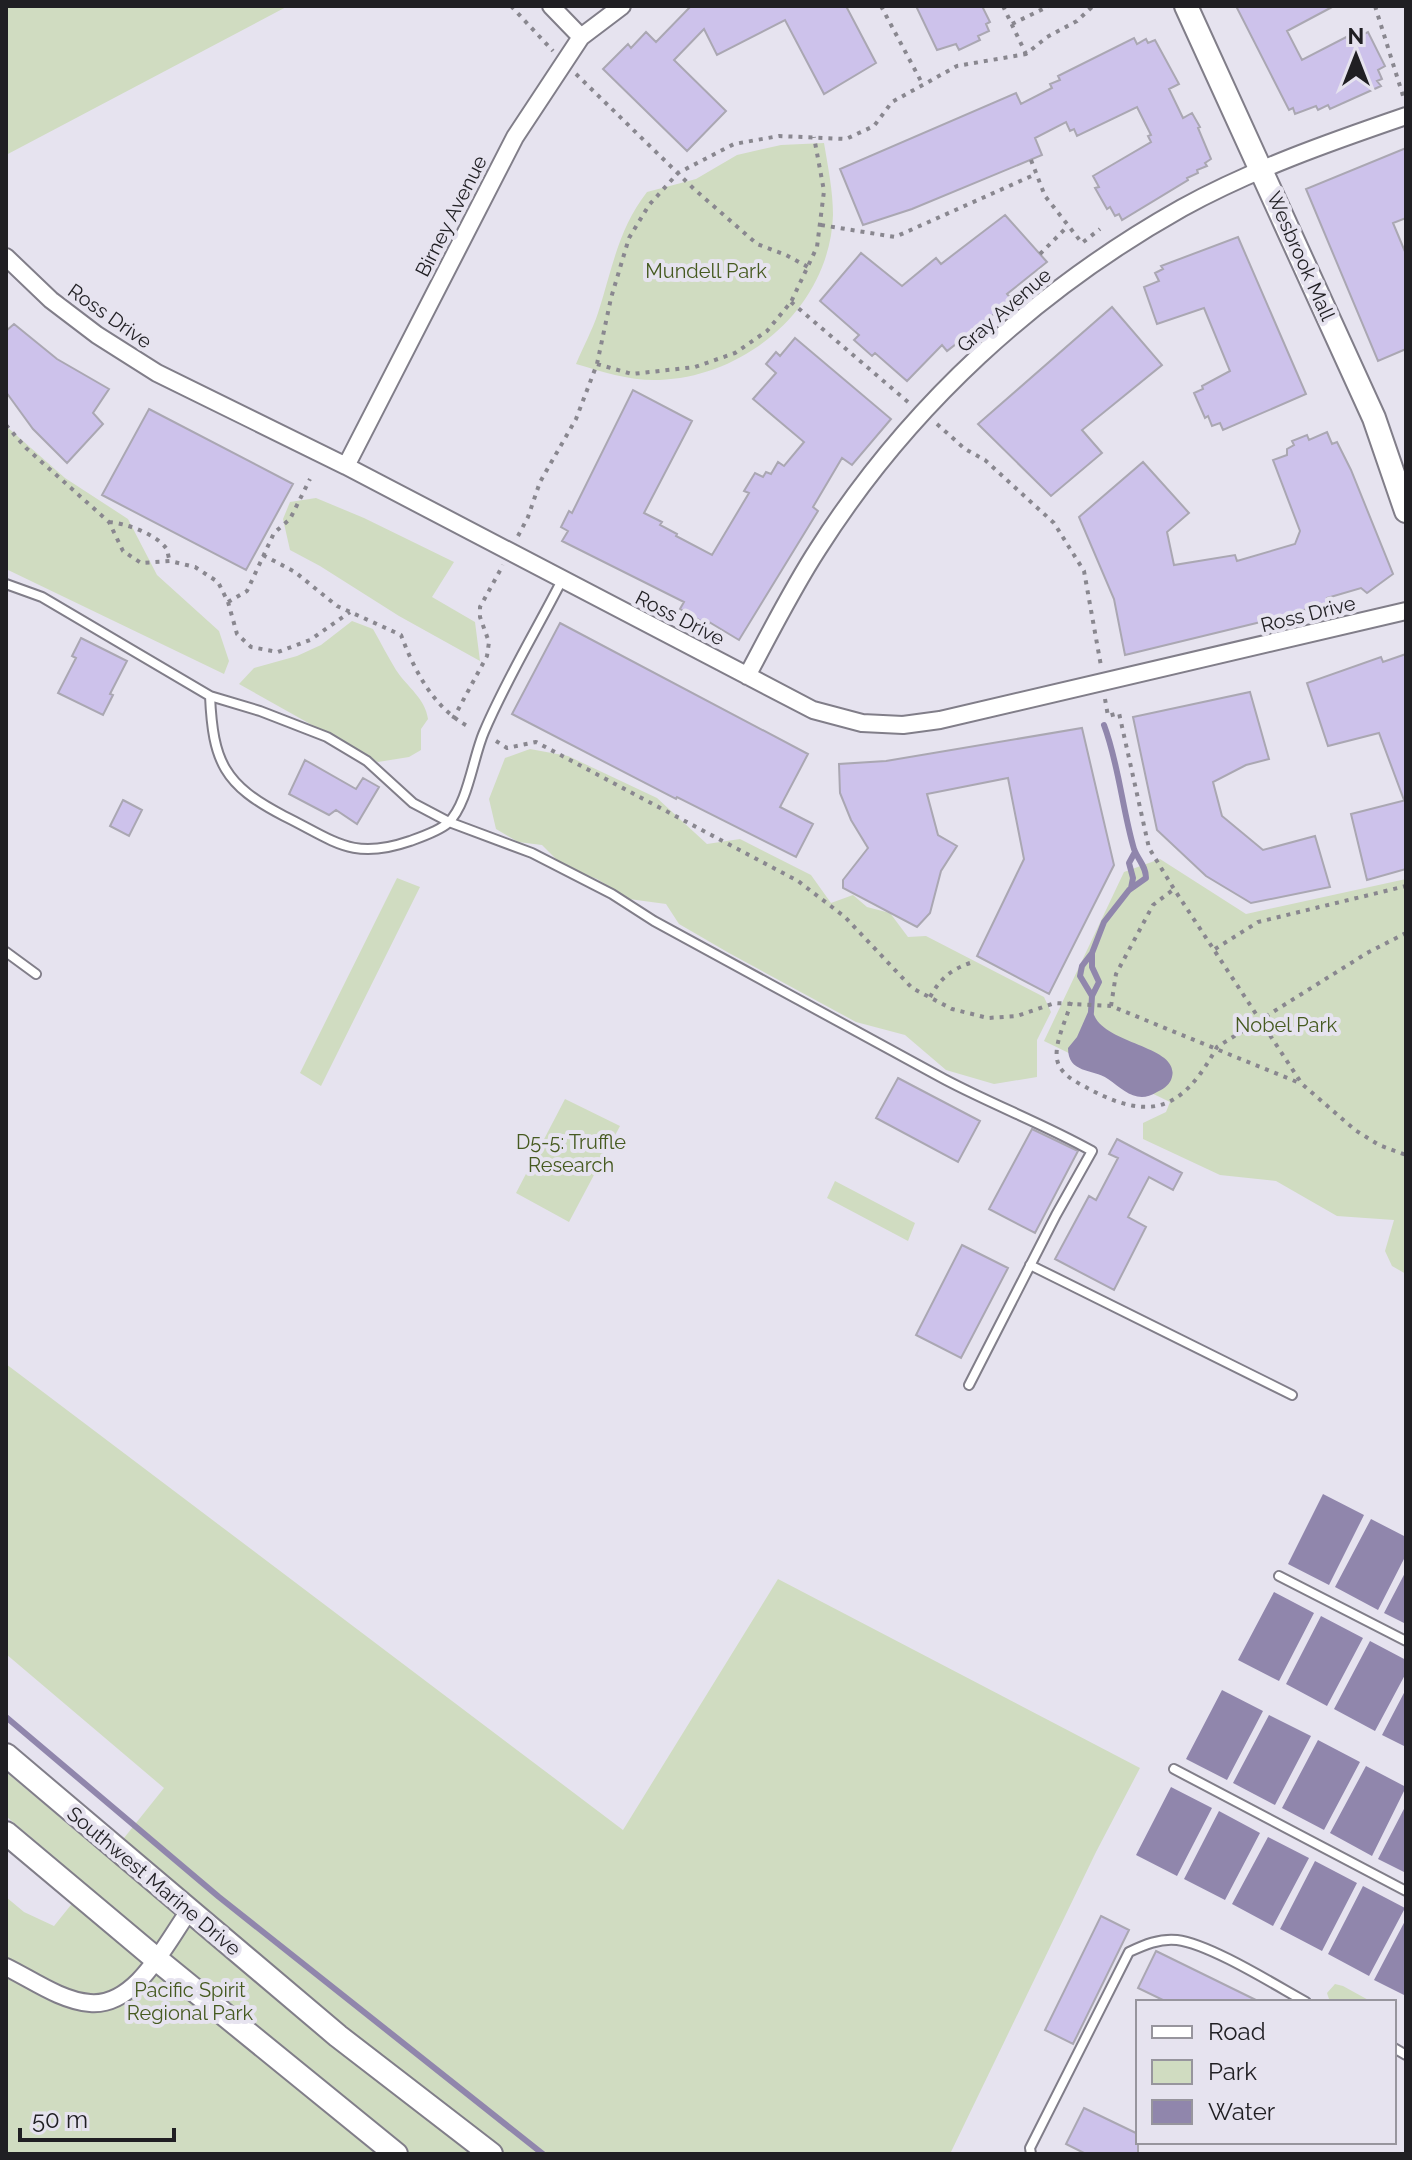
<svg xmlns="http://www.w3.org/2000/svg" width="1412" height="2160" font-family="Raleway,sans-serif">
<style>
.green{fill:#d0dcc1}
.water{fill:#9086ac}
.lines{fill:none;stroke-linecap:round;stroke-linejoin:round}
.stream{stroke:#9086ac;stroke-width:6}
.building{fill:#cdc2eb;stroke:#aaa7b2;stroke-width:2}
.lane-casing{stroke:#817e89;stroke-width:12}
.street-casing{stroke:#817e89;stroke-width:20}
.secondary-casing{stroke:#817e89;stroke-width:26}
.path{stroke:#89878f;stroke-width:4;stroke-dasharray:4 6;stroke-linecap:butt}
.lane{stroke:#fff;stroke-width:8}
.street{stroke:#fff;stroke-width:16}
.secondary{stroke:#fff;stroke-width:22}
.labels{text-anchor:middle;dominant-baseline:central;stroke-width:8;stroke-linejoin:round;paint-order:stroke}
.street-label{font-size:20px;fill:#201f23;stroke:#e6e3ef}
.park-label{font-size:20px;fill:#465a20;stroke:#e6e3ef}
</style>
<rect width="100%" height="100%" fill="#e6e3ef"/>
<path class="green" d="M6 6H288L6 155Z
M824 143C828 167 833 191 833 215 830 306 747 377 659 380 631 381 603 372 576 364 583 347 592 331 598 313 612 270 618 229 647 192L696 179 737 155 781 145Z
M6 426 65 478 128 519 157 575 219 631 229 661 224 674 6 569Z
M316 498 364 518 454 562 432 597 475 622 480 661 399 616 320 566 290 550 283 519 290 502Z
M352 621 373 629C381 643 388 657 396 670 408 688 425 698 428 719L421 729V750L409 757 378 762 239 684 254 668 297 656 321 645Z
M530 749 568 756 657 798 707 844 740 839 811 875 831 903 853 895 867 907 890 913 908 937 926 936 1044 997 1051 1012 1037 1040V1077L994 1084 946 1070 905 1035 856 1022 729 953 679 924 666 904 629 899 597 879 565 868 542 845 518 842 496 829 489 799 505 758Z
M1160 859 1246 914 1406 879V1274L1392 1266 1385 1251 1394 1220 1337 1216 1276 1181 1220 1175 1143 1139V1123L1166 1112 1170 1102 1044 1041 1124 872Z
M397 878 420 887 321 1086 300 1073Z
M565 1099 620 1126 569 1222 516 1193Z
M835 1181 915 1223 908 1241 827 1198Z
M6 1364 623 1830 778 1579 1140 1768 1096 1852 950 2154H6V1897L24 1912 54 1926 87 1885 6 1816V1772L108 1858 164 1788 6 1654Z
M1335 1984 1343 1986 1372 2002H1330L1327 1993Z"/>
<path class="water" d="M1088 1012H1093C1102 1046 1185 1045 1171 1080 1169 1085 1162 1090 1157 1092 1137 1105 1124 1090 1108 1079 1092 1068 1068 1074 1068 1048L1077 1037Z
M1323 1494 1364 1515 1329 1585 1288 1564Z
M1371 1519 1406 1537V1555L1378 1610 1335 1587Z
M1406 1571V1624L1384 1613Z
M1274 1592 1314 1613 1279 1681 1238 1660Z
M1321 1616 1363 1638 1327 1706 1286 1684Z
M1370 1641 1406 1660V1673L1375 1731 1334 1709Z
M1406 1689V1747L1382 1735Z
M1222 1690 1263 1711 1227 1780 1186 1759Z
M1269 1715 1311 1736 1275 1805 1233 1783Z
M1318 1740 1360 1762 1324 1830 1282 1808Z
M1366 1766 1406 1787 1372 1856 1330 1833Z
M1171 1787 1212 1808 1177 1876 1136 1855Z
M1406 1805V1873L1378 1859Z
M1219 1811 1260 1833 1225 1900 1184 1879Z
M1268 1837 1309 1858 1273 1926 1232 1904Z
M1315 1861 1357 1883 1322 1951 1280 1929Z
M1363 1886 1405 1908 1369 1976 1328 1954Z
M1406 1919V1996L1374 1980Z"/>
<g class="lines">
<path class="stream" d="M1131 888 1133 878 1129 863 1135 852
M1092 953 1082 966 1080 976 1092 996
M1091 1012 1092 996 1099 982 1092 967V953L1104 922 1129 890 1146 878C1146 866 1138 860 1134 849 1122 808 1119 765 1104 725
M6 1717 219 1897 543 2154"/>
</g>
<path class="building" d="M691 6H846L876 63 824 94 785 20 717 55 704 29 674 60 726 111 687 151 603 69 628 44 631 48 646 32 656 42Z
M916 6H982L990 22 986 24 989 31 978 36 980 40 959 50 956 44 937 50Z
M1236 6H1334L1287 31 1302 60 1358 31 1360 36 1368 32 1385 66 1378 70 1382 79 1377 81 1381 86 1330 109 1328 105 1318 110 1316 106 1295 114 1293 108 1289 110Z
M1134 38 1137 44 1146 39 1148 43 1155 40 1179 84 1169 89 1183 118 1192 113 1200 127 1198 128 1211 159 1205 163 1207 166 1197 170 1198 173 1187 178 1188 180 1122 220 1119 214 1115 216 1110 207 1107 209 1095 188 1099 187 1093 176 1151 142 1148 136 1151 135 1137 107 1077 136 1074 129 1070 131 1066 122 1035 138 1042 155 912 209 863 225 840 169 1016 93 1021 104 1052 88 1050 84 1060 80 1058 76Z
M1406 148V218L1393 223 1406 254V349L1378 361 1306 189Z
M1005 215 1047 262 1007 294 1012 300 947 351 942 345 907 381 875 353 872 356 854 340 859 335 820 301 861 253 902 286 936 258 941 264Z
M1238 237 1306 394 1223 430 1220 423 1212 426 1208 416 1205 418 1194 393 1203 389 1202 386 1230 371 1204 308 1157 324 1144 287 1159 281 1155 273 1163 269 1161 266Z
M1112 307 1162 365 1082 430 1102 453 1051 496 978 424Z
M14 324 57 359 109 389 93 413 103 424 67 463 33 429 6 392V331Z
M795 338 891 419 852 465 842 458 813 507 818 511 739 640 709 622 708 625 680 609 684 602 562 541 568 531 561 527 569 511 572 513 633 390 692 421 644 513 662 522 660 525 677 534 676 536 712 555 749 493 744 491 755 473 763 477 766 472 771 474 778 462 784 466 804 442 753 399 776 373 766 364 776 352 780 356Z
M149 409 293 484 246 570 102 495Z
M1327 432 1332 444 1337 442 1351 470 1393 574 1367 593 1361 588 1327 598 1328 603 1269 620 1125 655 1114 599 1079 517 1143 462 1189 513 1167 532 1174 565 1235 555 1237 561 1295 544 1300 531 1273 460 1287 455V449L1294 445 1292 441 1307 435 1309 440Z
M560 623 808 754 780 807 813 824 796 857 677 797 676 799 512 714Z
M81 638 127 661 110 694 113 695 103 715 58 693 76 658 72 656Z
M1406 654V800H1404L1379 733 1328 746 1307 683 1381 657 1383 662Z
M1250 692 1269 759 1246 765 1213 782 1222 816 1263 850 1315 836 1330 887 1251 903 1206 876 1157 830 1133 717Z
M1082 728 1114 865 1049 994 977 956 1024 859 1008 778 927 794 938 835 957 846 941 871 930 913 917 927 843 888V880L868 848 851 820 840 793 839 764 886 761Z
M305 760 356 789 363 778 379 787 357 824 336 810 329 815 289 794Z
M123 800 142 810 129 836 110 826Z
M1406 800V869L1367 880 1351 814Z
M898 1078 980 1121 958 1162 876 1118Z
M1032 1129 1078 1151 1035 1233 989 1209Z
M1117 1139 1182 1173 1173 1190 1149 1177 1128 1217 1146 1227 1114 1290 1055 1259 1089 1196 1096 1200 1118 1158 1109 1154Z
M962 1245 1008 1268 961 1358 916 1335Z
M1101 1916 1129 1930 1073 2044 1045 2030Z
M1156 1951 1260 2002H1167L1138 1988Z
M1084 2108 1138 2134V2154H1086L1066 2144Z"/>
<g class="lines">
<g class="lane-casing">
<path id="lane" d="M6 584 42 597 210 696 260 711 327 737 367 761 413 803 449 822 532 853 612 894 654 921C751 973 847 1027 944 1079 993 1105 1044 1124 1092 1151L1056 1215 969 1385
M210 696C213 762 224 785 284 816 335 841 352 861 410 841 421 837 439 831 448 823 468 804 473 757 484 732 506 680 536 631 562 580
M6 952 36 974
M1030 1265 1292 1395
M1279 1576 1406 1641
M1174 1769 1406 1891
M1394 2048 1406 2055
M1031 2154 1030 2148 1129 1952C1144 1945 1160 1938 1177 1940 1210 1944 1275 1985 1306 2002"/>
</g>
<g class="street-casing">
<path id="street" d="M551 6 581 37
M6 257 51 300 97 335 157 373 346 466 813 710 862 723 903 725 940 720 1406 611
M346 466 515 137 581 37 622 6
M747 676C770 633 792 589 818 549 908 407 1036 290 1182 208 1253 169 1330 142 1406 116
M6 1967C31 1979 61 2001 90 2003 136 2007 166 1943 189 1911"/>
</g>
<g class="secondary-casing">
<path id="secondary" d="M1186 6 1374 418 1406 511
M6 1755 338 2036 491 2154
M6 1833 155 1958 396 2154"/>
</g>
<path class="path" d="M511 6 553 51
M881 6 923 85
M1003 6 1026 54
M1375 6 1404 99
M1012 24 1049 6
M576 74 694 189 757 244 786 255 808 267
M1031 160 1045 196 1082 243 1100 229
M821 225 895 237 1036 174
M1040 254 1068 226
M791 302 908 402
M597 364 632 374 695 367 735 353 767 331 791 302 817 247 824 191 814 137
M937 424 965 449 985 460 1054 523 1084 571 1101 666
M6 425 26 448 109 522 123 551 141 563 170 561 195 567 218 582 228 602 237 634 251 647 278 652 310 640 350 612
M109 522C125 523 156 534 166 548 168 551 168 557 170 561
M518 536 528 517 540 482 576 419 597 364 611 298 629 238 649 205 678 173 734 144 779 136 846 139 874 126 892 102 957 66 1026 54 1047 37 1077 21 1093 6
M263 555 295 572 337 606 401 635C415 672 434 709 471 728
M228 602 247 591 274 533 290 519 310 479
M1105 699 1108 716 1119 713 1149 848 1174 889 1302 1084 1355 1130 1379 1145 1406 1155
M453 719 487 656 489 642 480 617V607L503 565
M496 741 507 748 536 742 798 881 845 917 912 988 952 1009 988 1018 1017 1016 1055 1003 1111 1006 1302 1084
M1215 949 1258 922 1406 886
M930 997C940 979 950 970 970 963
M1071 1002C1067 1019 1052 1046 1058 1063 1063 1077 1079 1083 1091 1090 1154 1123 1184 1107 1217 1047L1367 953 1406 933
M1111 1006 1116 974 1153 905 1174 889"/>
<use href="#lane" class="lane"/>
<use href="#street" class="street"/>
<use href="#secondary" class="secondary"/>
</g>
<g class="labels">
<g class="street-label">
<text transform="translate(451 216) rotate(-63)">Birney Avenue</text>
<text transform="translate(1301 256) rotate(66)">Wesbrook Mall</text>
<text transform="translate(1004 310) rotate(-41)">Gray Avenue</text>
<text transform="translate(110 316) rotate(35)">Ross Drive</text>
<text transform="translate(1308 614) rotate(-14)">Ross Drive</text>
<text transform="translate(680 618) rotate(27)">Ross Drive</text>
<text transform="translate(154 1881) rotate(40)">Southwest Marine Drive</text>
</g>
<g class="park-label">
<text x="706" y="271">Mundell Park</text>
<text x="1286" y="1025">Nobel Park</text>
<text x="571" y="1142">D5-5: Truffle<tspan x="571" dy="23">Research</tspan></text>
<text x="190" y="1990">Pacific Spirit<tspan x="190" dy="23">Regional Park</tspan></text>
</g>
</g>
<rect width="1412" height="2160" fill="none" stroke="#201f23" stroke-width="16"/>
<rect x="1136" y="2000" width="260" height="144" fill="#e6e3ef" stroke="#97959d" stroke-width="2"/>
<rect x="1152" y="2026" width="40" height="12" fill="#ffffff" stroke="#97959d" stroke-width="2"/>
<text x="1208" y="2040" font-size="24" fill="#201f23">Road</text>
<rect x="1152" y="2060" width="40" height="24" fill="#d0dcc1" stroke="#97959d" stroke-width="2"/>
<text x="1208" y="2080" font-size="24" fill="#201f23">Park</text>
<rect x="1152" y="2100" width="40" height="24" fill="#9086ac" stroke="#97959d" stroke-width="2"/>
<text x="1208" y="2120" font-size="24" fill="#201f23">Water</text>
<g transform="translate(1356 56)" stroke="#e6e3ef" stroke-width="6" paint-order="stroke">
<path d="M0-6L14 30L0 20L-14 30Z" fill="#201f23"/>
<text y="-12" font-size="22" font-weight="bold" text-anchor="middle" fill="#201f23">N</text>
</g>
<path d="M20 2128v12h154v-12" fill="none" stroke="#201f23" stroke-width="4"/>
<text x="32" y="2128" font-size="24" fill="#201f23" stroke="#e6e3ef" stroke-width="6" paint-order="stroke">50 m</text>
</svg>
